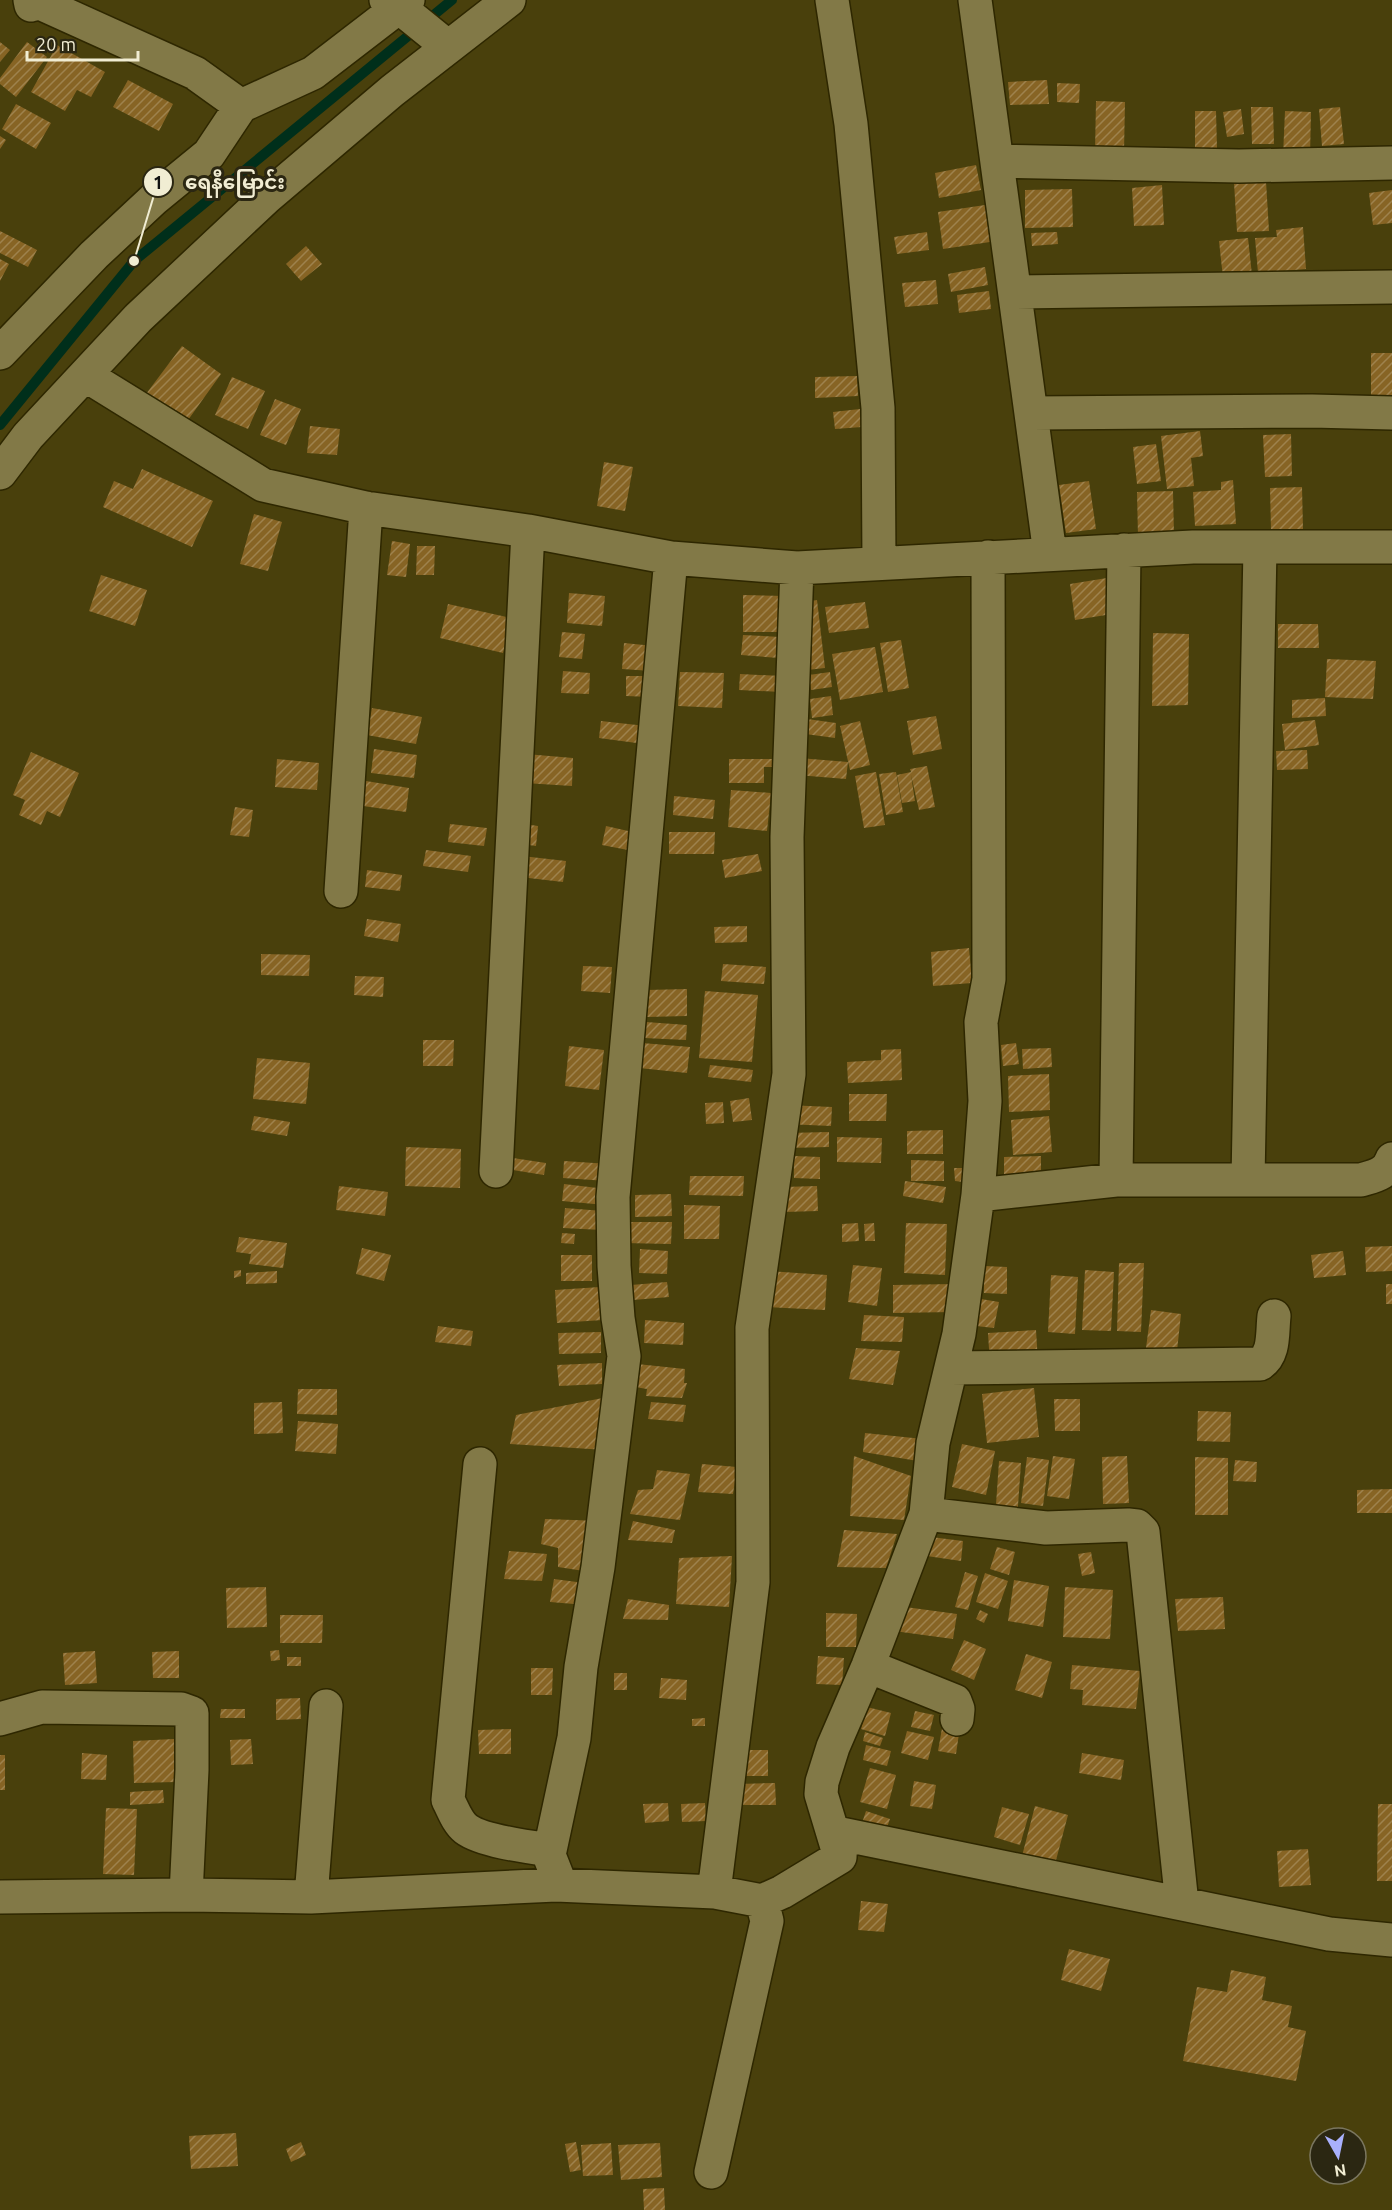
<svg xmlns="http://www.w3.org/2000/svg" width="1392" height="2210" font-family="Ubuntu,'Noto Sans Myanmar',sans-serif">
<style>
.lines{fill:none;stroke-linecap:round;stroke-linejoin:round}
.stream{stroke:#002f1b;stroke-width:10}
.building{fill:url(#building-hatch)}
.minor-casing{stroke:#2e2700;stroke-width:36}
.minor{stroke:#827947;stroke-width:33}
.leader{fill:none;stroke:#f1edd3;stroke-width:2}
.callout-dot{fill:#f1edd3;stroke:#2b2712;stroke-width:2}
.mark-label{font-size:18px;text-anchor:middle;font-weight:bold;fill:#111}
.callout-label{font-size:20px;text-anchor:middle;font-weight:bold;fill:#f1edd3;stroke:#2b2712;stroke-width:6;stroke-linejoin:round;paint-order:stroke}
</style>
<defs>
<pattern id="building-hatch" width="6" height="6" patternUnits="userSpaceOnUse" patternTransform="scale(1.5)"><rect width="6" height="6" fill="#876424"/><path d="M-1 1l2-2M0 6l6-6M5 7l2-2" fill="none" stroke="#9e824d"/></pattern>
</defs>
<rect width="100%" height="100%" fill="#49400c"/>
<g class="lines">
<path class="stream" d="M0 425 134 261 452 0"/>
</g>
<path class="building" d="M0 42 10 50 0 62Z
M27 42 47 57 16 97 0 84V78Z
M57 45 105 72 91 97 77 90 65 111 31 92Z
M128 80 173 104 159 131 113 107Z
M1047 80 1049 104 1010 105 1008 82Z
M1057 83 1080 84 1079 103 1057 102Z
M1096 101 1125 102 1124 152 1095 151Z
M16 104 51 123 36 149 2 129Z
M1251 107H1273L1274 144H1252Z
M1340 107 1344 144 1322 146 1319 109Z
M1241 109 1244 134 1227 137 1223 112Z
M1195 111H1216L1217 148H1195Z
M1285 111 1311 112 1310 157 1283 156Z
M0 136 6 140 0 149Z
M976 165 981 190 939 198 935 173Z
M1266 181 1269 231 1237 232 1234 183Z
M1162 185 1164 225 1134 226 1132 188Z
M1072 189 1073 227 1025 228V190Z
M1392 190V223L1373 225 1369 193Z
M985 205 990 242 943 249 938 212Z
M1303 227 1306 269 1258 273 1255 238 1277 237 1276 230Z
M0 231 37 250 28 267 0 253Z
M927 232 929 250 897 254 894 237Z
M1057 232 1058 244 1032 246 1031 233Z
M1248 238 1252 275 1223 278 1219 241Z
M306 246 322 264 301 281 286 264Z
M0 259 9 264 0 281Z
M985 267 988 285 951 292 948 274Z
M936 280 938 304 905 307 902 283Z
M989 291 991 309 959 313 957 295Z
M182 346 221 374 183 427 143 398Z
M1371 353H1392V409H1371Z
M857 376 858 396 815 398V377Z
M232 377 265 391 248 429 215 415Z
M275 399 301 409 286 445 260 435Z
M860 409 862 427 835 429 833 412Z
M310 426 340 429 337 455 307 453Z
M1200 431 1203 456 1191 458 1194 486 1167 489 1161 436Z
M1291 434 1292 476 1265 477 1263 435Z
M1156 444 1161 481 1137 484 1133 447Z
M604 462 633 467 625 511 597 506Z
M142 469 213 501 192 547 103 507 114 481 133 489Z
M1233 480 1236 524 1195 526 1193 492 1221 490V482Z
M1089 481 1096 529 1066 533 1059 485Z
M1302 487 1303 529 1271 530 1270 488Z
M1173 491 1174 536 1138 537 1137 492Z
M254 514 282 522 268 571 240 564Z
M392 541 410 544 406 577 387 575Z
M417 546H435L434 575H416Z
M101 575 147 590 135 626 89 611Z
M1107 578 1112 614 1075 620 1070 584Z
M569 593 605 596 602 626 567 623Z
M743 595 786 596 785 632H743Z
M817 600 825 668 807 670 799 603Z
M865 602 869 628 829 633 825 607Z
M448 604 511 618 503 653 440 638Z
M1278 624H1318L1319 648H1278Z
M562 632 585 634 582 659 559 657Z
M1153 633 1189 634 1188 705 1152 706Z
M743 635 781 637 779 658 741 655Z
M901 640 909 688 888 692 880 643Z
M624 643 654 646 652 671 622 669Z
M875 647 883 692 840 700 832 654Z
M1327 659 1376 661 1373 699 1325 697Z
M563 671 590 673 589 694 561 693Z
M680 672 724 673 722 708 678 706Z
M830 672 832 687 811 690 809 675Z
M740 674 782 676 781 692 739 690Z
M626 676H651L650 697 626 696Z
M831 696 833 715 812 718 810 699Z
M1325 698 1326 716 1292 718V700Z
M372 708 422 717 416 744 367 735Z
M936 716 942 749 913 755 907 721Z
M800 718 836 723 835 738 798 733Z
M1315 720 1319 745 1285 750 1282 724Z
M601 721 646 726 644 744 599 738Z
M860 721 870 765 850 770 840 726Z
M374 749 417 755 414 778 371 773Z
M1307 750 1308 769 1277 770 1276 751Z
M31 752 79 773 60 817 47 811 41 825 19 815 25 800 13 795Z
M526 754 573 758 572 786 525 783Z
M799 758 848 762 846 779 797 775Z
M277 759 319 763 317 790 275 787Z
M729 759H776V767H764V783H729Z
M927 766 935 807 919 810 911 775 915 801 902 803 897 775 911 772 910 769Z
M876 772 885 825 864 828 855 776Z
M896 772 903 812 886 815 879 774Z
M366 781 409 788 406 812 363 806Z
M731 790 771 793 767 831 728 827Z
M674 796 715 800 713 819 673 815Z
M235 807 253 810 249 837 230 835Z
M517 823 538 826 536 846 514 843Z
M450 824 487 828 484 846 448 842Z
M606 826 637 833 633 851 602 845Z
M669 832H715L714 854H669Z
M426 850 471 856 468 872 423 866Z
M758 854 762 871 725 878 722 860Z
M522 856 566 861 563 882 520 877Z
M367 870 402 875 400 891 365 887Z
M367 919 401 924 398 942 364 936Z
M747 926V942L715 943 714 927Z
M969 948 972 983 933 986 931 952Z
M261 954 310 955 309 976 261 975Z
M723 964 766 967 764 984 721 981Z
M583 966 612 967 610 993 581 991Z
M355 976 384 977 383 997 354 995Z
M687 989V1016L647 1017 646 990Z
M705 991 758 995 752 1062 699 1058Z
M646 1022 687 1025 686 1040 644 1038Z
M423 1040H454L453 1066H423Z
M642 1043 690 1047 687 1073 639 1068Z
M1016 1043 1019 1064 1003 1066 1001 1045Z
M569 1046 604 1050 599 1090 565 1086Z
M1051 1048 1052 1067 1023 1069 1022 1049Z
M901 1049 902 1080 848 1083 847 1062 881 1060V1050Z
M257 1058 310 1063 306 1104 253 1099Z
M710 1065 753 1070 751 1082 708 1077Z
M1049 1074 1050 1110 1009 1112 1008 1076Z
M849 1094H887L886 1121H849Z
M749 1098 752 1120 733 1122 730 1101Z
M723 1102 724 1123 706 1124 705 1103Z
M786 1105 832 1107 831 1126 785 1124Z
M254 1116 290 1122 287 1136 251 1130Z
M1049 1116 1052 1152 1013 1155 1011 1120Z
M943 1130V1154H907V1131Z
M829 1132V1147L787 1148V1133Z
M837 1137 882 1138 881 1163 837 1162Z
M406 1147 461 1149 460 1188 405 1186Z
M794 1156 820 1157V1179L794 1178Z
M1041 1156V1175L1004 1176V1157Z
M507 1157 546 1163 544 1175 506 1169Z
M911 1160 944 1161V1181H911Z
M564 1161 609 1164 607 1181 563 1178Z
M954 1168H963V1182L955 1181Z
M690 1176H744L743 1196 689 1195Z
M905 1181 946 1187 943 1203 903 1196Z
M564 1184 606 1189 605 1205 562 1201Z
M339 1186 388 1192 385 1216 336 1210Z
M817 1186 818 1211 784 1212 783 1187Z
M671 1194 672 1216 635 1217V1195Z
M684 1205 720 1206 719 1239H684Z
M565 1208 603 1211 602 1230 563 1228Z
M623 1222H672L671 1244 623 1243Z
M858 1223 859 1241 842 1242V1224Z
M874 1223 875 1241H865L864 1224Z
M906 1223 947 1224 945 1275 904 1273Z
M562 1233 575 1234 574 1244 561 1243Z
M239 1237 287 1243 283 1268 249 1264 251 1254 236 1252Z
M1392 1246V1271L1366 1272 1365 1247Z
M362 1248 391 1255 384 1281 356 1274Z
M640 1249 668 1251 667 1274 639 1273Z
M1343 1251 1346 1275 1314 1278 1311 1255Z
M561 1255H592V1281H561Z
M1119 1263H1144L1141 1332 1117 1331Z
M853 1265 882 1268 877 1306 848 1302Z
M984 1266 1007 1267V1294L984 1293Z
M241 1270V1276L234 1278V1271Z
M1085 1270 1114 1272 1111 1331 1082 1330Z
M277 1271V1283L246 1284V1273Z
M768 1271 827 1275 825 1310 766 1307Z
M1051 1275 1078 1277 1075 1334 1048 1332Z
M667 1282 669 1297 633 1300 631 1285Z
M954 1284 953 1312 893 1313V1285Z
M1386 1284H1392V1304H1386Z
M600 1287 603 1320 557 1323 555 1290Z
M981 1299 999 1302 994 1328 976 1326Z
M1151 1310 1181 1314 1177 1351 1146 1348Z
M864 1315 904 1317 902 1342 861 1341Z
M645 1320 684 1323 683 1345 644 1343Z
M438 1326 473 1331 471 1346 435 1342Z
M1036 1330 1038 1362 990 1365 988 1333Z
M601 1332V1353L559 1354 558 1333Z
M856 1348 900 1351 893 1385 849 1379Z
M602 1363V1384L559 1386 557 1365Z
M637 1364 685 1369 684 1383H687L682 1398 646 1396 647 1389 635 1387Z
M1034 1388 1039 1437 987 1443 982 1394Z
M298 1389H337V1415L297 1414Z
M613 1396 606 1450 510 1444 516 1415Z
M1054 1399H1080V1431H1055Z
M282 1402 283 1433 254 1434V1403Z
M651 1402 686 1405 683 1422 648 1419Z
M1198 1411 1231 1412 1230 1442 1197 1441Z
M298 1421 338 1424 336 1454 295 1451Z
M865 1433 923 1439 918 1461 863 1452Z
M962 1444 995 1451 986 1495 952 1487Z
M854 1456 911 1476 904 1520 850 1516Z
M1053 1456 1075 1459 1069 1499 1047 1496Z
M1127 1456 1129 1503 1103 1504 1102 1457Z
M1027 1457 1049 1460 1043 1506 1021 1503Z
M1195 1457 1228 1458V1515H1195Z
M1235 1460 1257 1462 1256 1482 1233 1481Z
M999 1461 1021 1463 1017 1520 995 1519Z
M702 1464 737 1467 733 1494 698 1492Z
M657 1470 690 1474 680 1520 630 1514 638 1490 653 1489Z
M1392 1489V1513H1357V1490Z
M545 1519 602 1521 597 1573 558 1567V1548L541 1544Z
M633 1521 675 1530 672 1543 628 1540Z
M844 1530 897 1534 886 1568 837 1567Z
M923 1536 963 1541 961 1561 920 1555Z
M997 1547 1015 1552 1009 1575 990 1569Z
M509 1551 547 1554 542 1581 504 1579Z
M1091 1552 1095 1573 1082 1576 1078 1554Z
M732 1556 729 1607 676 1604 679 1558Z
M965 1572 978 1576 968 1610 955 1607Z
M985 1573 1008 1581 998 1609 976 1602Z
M554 1579 592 1584 586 1605 550 1602Z
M1014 1580 1049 1586 1043 1627 1008 1621Z
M266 1587 267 1627 227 1628 226 1588Z
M1065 1587 1113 1590 1110 1639 1063 1637Z
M1223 1597 1225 1629 1178 1631 1175 1599Z
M628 1599 669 1605 668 1620 623 1619Z
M898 1606 957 1614 953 1639 894 1631Z
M980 1610 988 1614 984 1623 976 1619Z
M826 1613 857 1614 856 1647H826Z
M280 1615H323L322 1643H280Z
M964 1640 986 1649 974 1680 951 1670Z
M279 1650 280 1660 271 1661 270 1651Z
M95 1651 97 1683 65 1685 63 1653Z
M179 1651V1678H153L152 1652Z
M1026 1654 1052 1662 1042 1698 1015 1690Z
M818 1656 844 1658 842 1685 816 1684Z
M287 1657H301V1666H287Z
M1072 1665 1140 1671 1136 1709 1082 1705 1083 1690 1070 1689Z
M531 1668H553L552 1695H531Z
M614 1673H627V1690H614Z
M661 1678 687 1680 686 1700 659 1698Z
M300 1698 301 1719 276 1720V1699Z
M867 1707 891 1713 885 1736 861 1729Z
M221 1709H245V1718H220Z
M915 1711 934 1715 930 1731 911 1727Z
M944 1717 961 1720 956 1754 938 1751Z
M705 1718V1726H692V1719Z
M511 1729V1754H479L478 1730Z
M907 1731 934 1737 928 1760 901 1753Z
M865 1732 883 1738 880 1746 863 1741Z
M174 1739 176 1782 134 1783 133 1741Z
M251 1739 253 1764 231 1765 230 1740Z
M866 1745 891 1751 887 1766 863 1760Z
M743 1750H768V1776H742Z
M82 1753 107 1755 106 1780 81 1779Z
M1082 1753 1124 1760 1121 1780 1079 1773Z
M0 1755H5V1790H0Z
M870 1768 896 1775 887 1809 860 1802Z
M914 1781 936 1785 932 1809 910 1806Z
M775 1783 776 1805H739V1784Z
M163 1790 164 1803 130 1805V1792Z
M668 1803 669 1821 645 1823 643 1804Z
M705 1803 706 1821 682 1822 681 1804Z
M1378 1804H1392V1881H1377Z
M1035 1806 1068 1815 1055 1864 1022 1856Z
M1002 1807 1029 1814 1020 1845 994 1837Z
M106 1808 137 1809 134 1875 103 1874Z
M866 1811 890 1819 886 1830 862 1823Z
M1308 1849 1311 1885 1279 1887 1277 1851Z
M861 1901 888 1904 884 1932 858 1930Z
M1069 1949 1110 1959 1101 1991 1061 1980Z
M1231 1970 1266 1977 1262 2000 1292 2006 1288 2027 1306 2031 1296 2081 1183 2061 1197 1987 1227 1992Z
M236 2133 238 2166 191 2169 189 2136Z
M301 2142 306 2155 291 2162 286 2149Z
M576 2142 581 2170 570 2172 565 2144Z
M611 2143 613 2175 583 2176 581 2145Z
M660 2143 662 2177 621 2180 618 2145Z
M664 2188 665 2210H644L643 2189Z"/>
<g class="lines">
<g class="minor-casing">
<path id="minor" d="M30 0 31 5 40 3 195 73 241 106
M386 0 400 8 447 46
M832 0 851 124 878 408 879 563
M975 0 1050 554
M997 161 1239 166 1392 163
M1015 292 1392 287
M0 353 94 255 154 199 209 154 241 106 313 73 408 0
M85 375 263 485 366 508 528 531 671 558 797 568 1193 547H1392
M1032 413 1312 411 1392 413
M0 473 28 436 138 318 266 198 392 91 509 0
M341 891 366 508
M496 1171 528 531
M1116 1180 1124 550
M1248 1180 1260 547
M978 1195 1116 1180H1361C1374 1176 1387 1174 1392 1159
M951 1368 1260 1364C1275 1354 1272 1333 1274 1316
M480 1464 448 1800C453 1809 457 1822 466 1829 482 1841 529 1847 550 1850
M926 1514 1046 1528 1128 1525 1137 1526 1143 1532 1182 1904
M868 1666 955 1701 958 1709 957 1719
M0 1719 42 1707 181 1709 192 1713V1770L186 1895
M840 1857 821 1794 822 1782 833 1747 868 1666 926 1514 933 1443 959 1334 978 1195 985 1101 981 1022 989 979 988 557
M840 1857 841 1834 1329 1934 1392 1940
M556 1885 558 1878 549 1855 574 1738 581 1667 598 1567 624 1356 618 1318 614 1266 613 1197 671 558
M715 1892V1884L753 1582 752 1328 789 1074 787 837 797 568
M0 1897 186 1895 311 1897 556 1885 715 1892 762 1901 782 1892 840 1857
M311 1897 326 1706
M711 2172 767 1921 762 1901"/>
</g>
<use href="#minor" class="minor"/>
</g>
<path class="leader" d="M134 261L158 182"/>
<g class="callout-dot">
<circle cx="134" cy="261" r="6"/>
<circle cx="158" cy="182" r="15"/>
</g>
<g class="mark-label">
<text x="158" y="189">1</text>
</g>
<g class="callout-label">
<text x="235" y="189">ရေနီမြောင်း</text>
</g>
<g transform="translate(1338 2156) rotate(171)"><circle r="28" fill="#2b2712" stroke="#7a765f" stroke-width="1.5"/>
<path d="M0-4.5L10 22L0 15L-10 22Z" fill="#a9b0fc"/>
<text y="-9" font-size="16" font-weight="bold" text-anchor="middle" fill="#f1edd3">N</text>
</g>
<path d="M27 51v9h111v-9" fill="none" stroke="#f1edd3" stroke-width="3"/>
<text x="36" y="51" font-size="18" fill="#f1edd3" stroke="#2b2712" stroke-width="4.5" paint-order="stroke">20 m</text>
</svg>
